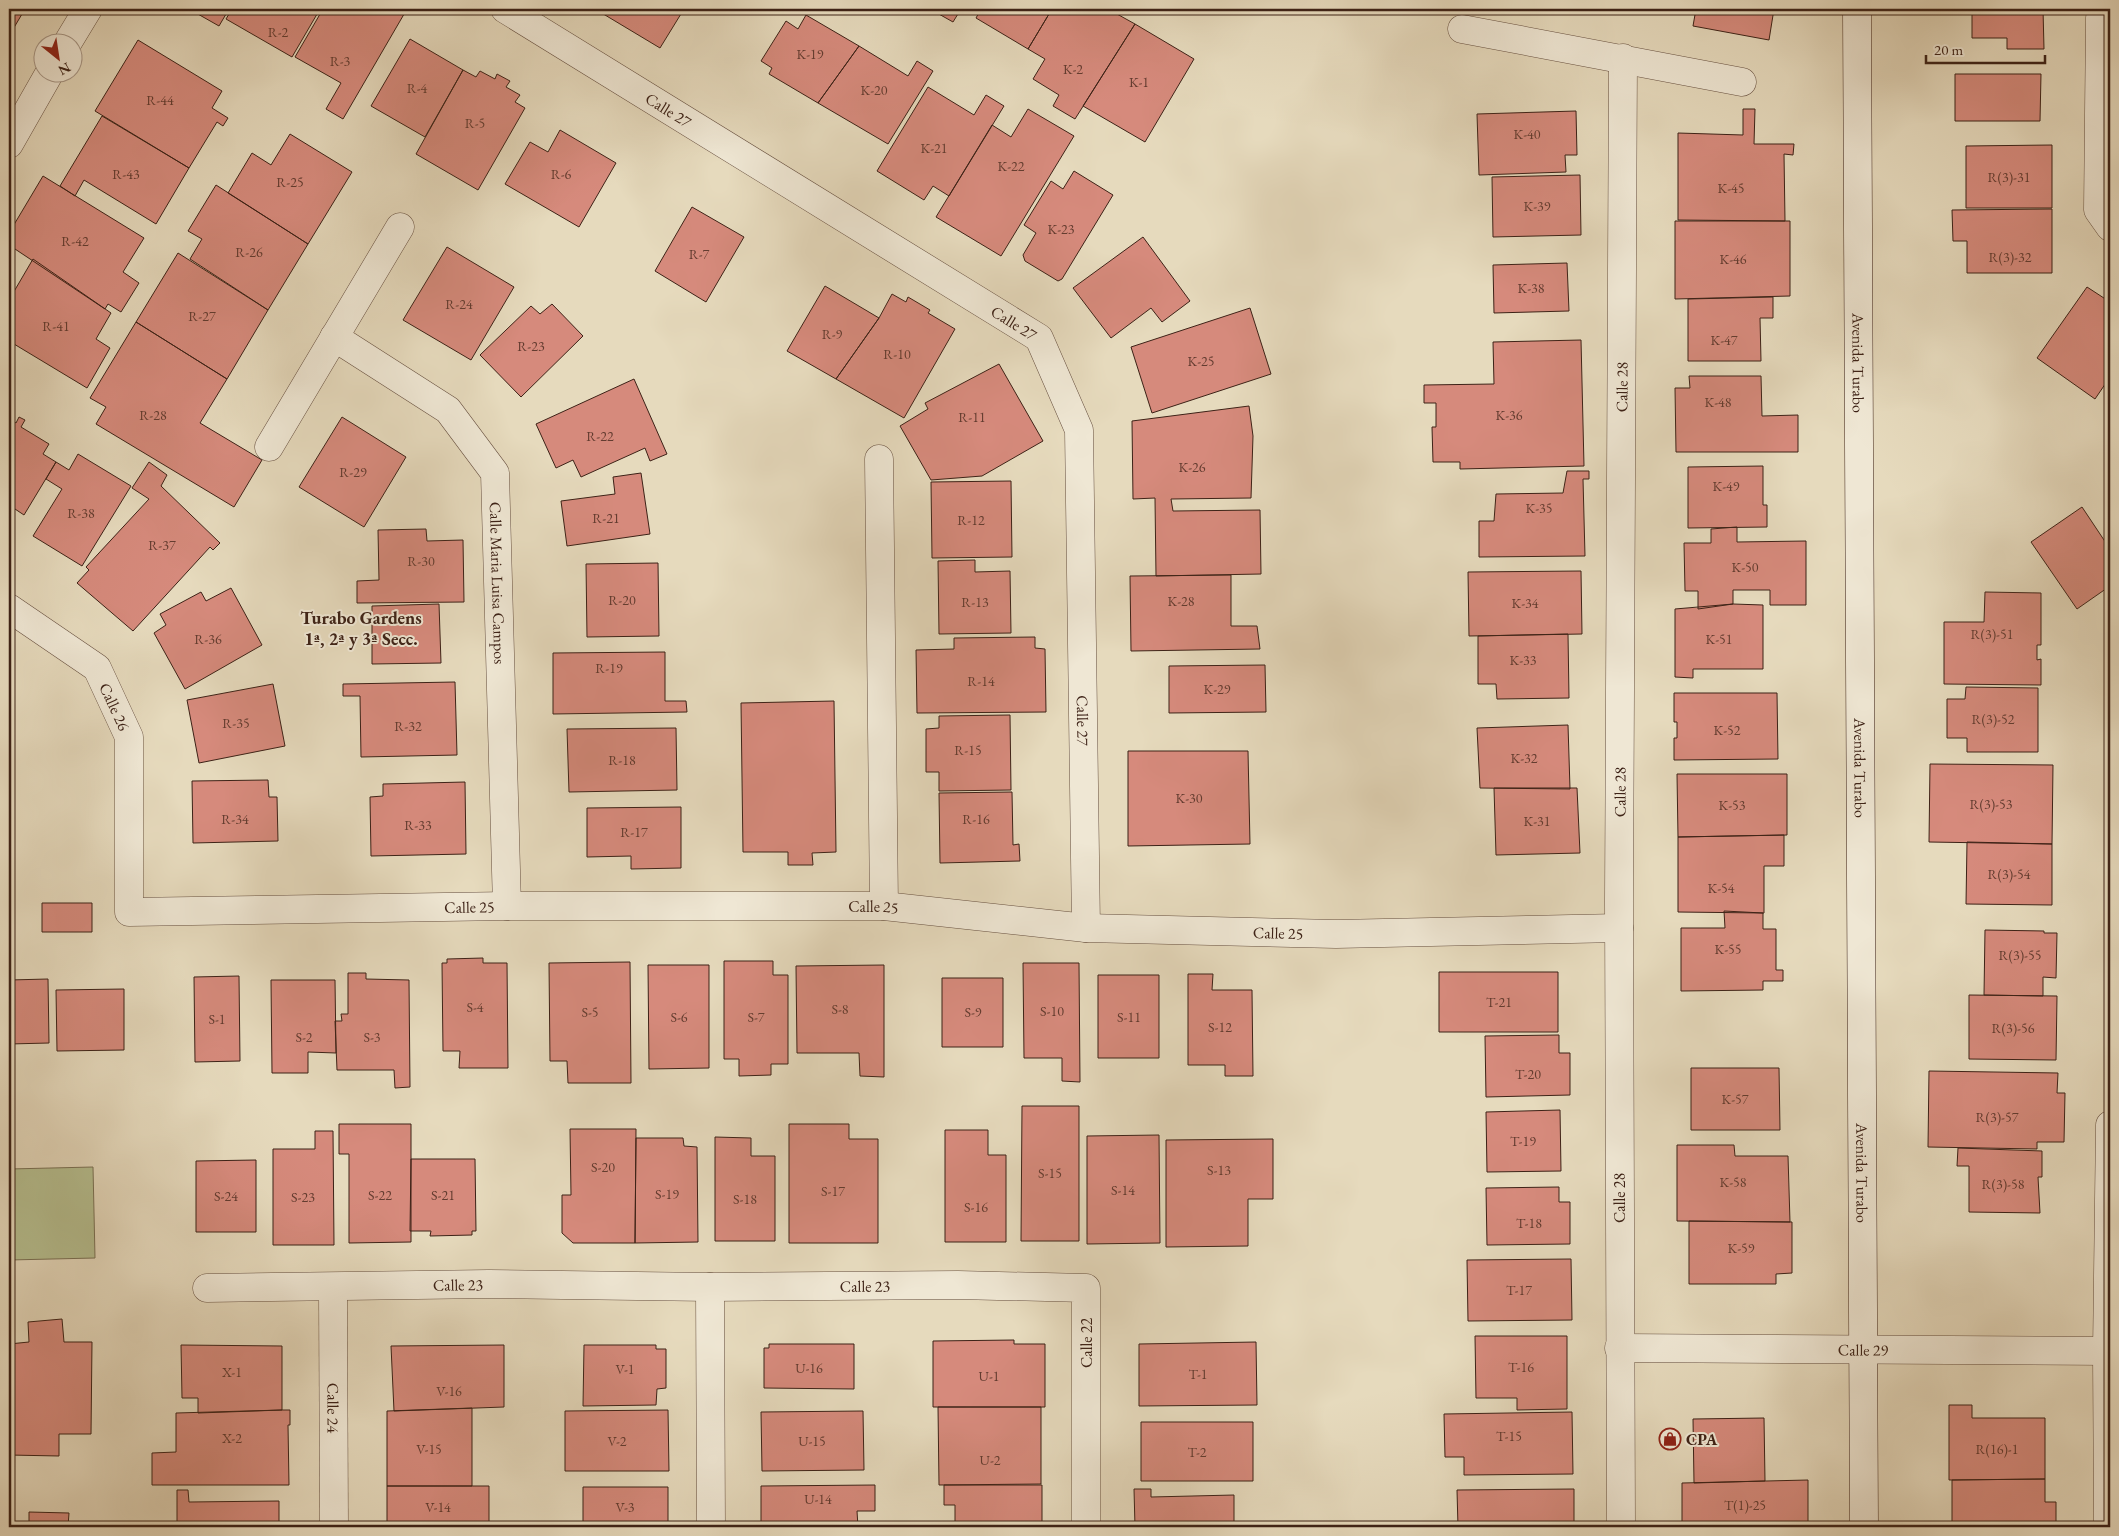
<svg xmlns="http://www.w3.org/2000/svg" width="2119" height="1536" font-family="'EB Garamond',serif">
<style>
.green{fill:#b6bf90;stroke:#7a7054}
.building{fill:#d68a7c;stroke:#3d2217}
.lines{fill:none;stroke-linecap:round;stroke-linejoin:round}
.street-casing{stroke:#675040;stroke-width:29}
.secondary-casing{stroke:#3d2217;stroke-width:29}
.street{stroke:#efe7d4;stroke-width:28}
.secondary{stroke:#efe7d4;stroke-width:28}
.labels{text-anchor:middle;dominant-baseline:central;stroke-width:4;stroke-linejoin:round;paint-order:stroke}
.number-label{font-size:14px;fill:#633c30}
.street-label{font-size:16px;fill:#3d2217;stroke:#efe7d4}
.poi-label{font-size:16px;font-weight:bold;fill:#3d2217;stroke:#efe7d4;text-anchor:start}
.neighbourhood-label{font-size:18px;font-weight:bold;fill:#3d2217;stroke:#efe7d4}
</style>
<rect width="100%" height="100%" fill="#e6dabd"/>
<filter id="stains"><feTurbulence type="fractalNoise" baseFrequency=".004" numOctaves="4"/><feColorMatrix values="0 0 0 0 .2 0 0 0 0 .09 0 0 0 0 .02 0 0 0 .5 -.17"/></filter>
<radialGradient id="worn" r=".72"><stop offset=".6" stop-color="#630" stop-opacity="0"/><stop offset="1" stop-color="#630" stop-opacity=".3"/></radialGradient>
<path class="green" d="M93 1167 95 1258 9 1260V1169Z"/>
<path class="building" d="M9 9H25L9 36Z
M189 9H229L219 26Z
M232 9H320L292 57 226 19Z
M323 9 338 11 339 9H407L343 119 326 109 341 83 295 57Z
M595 9H684L660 48Z
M930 9H961L953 22Z
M981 9H1052L1028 49 976 18Z
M1052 9H1108L1135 24 1075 119 1053 106 1059 95 1033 79 1045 59 1028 49Z
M1696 9H1774L1769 40 1693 26Z
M1972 9H2043L2044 49H2007V38H1972Z
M806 15 859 46 818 103 769 74 772 68 761 61 786 21 798 29Z
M1135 24 1194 59 1145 142 1083 106Z
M410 39 463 70 425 137 371 106Z
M138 40 222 91 212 108 228 118 223 126 217 122 189 168 95 111Z
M859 46 908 76 917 61 933 71 888 144 818 103Z
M463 70 476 77 480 71 495 79 497 74 510 81 506 87 520 95 515 102 525 108 478 190 416 154Z
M1955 74H2041L2040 121H1955Z
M928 87 974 115 986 95 1004 106 949 196 933 186 924 200 877 171Z
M1028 109 1074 136 1001 256 936 217 992 125 1011 137Z
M1743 109H1755L1754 144H1794L1793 155 1784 154 1785 221 1678 220V133L1743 135Z
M1576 111 1577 155H1565L1566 172 1479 175 1477 114Z
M102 116 189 168 156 224 84 180 75 196 60 186Z
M560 130 616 163 579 227 505 184 530 142 548 152Z
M290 134 352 172 308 244 228 193 252 153 271 165Z
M2052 145V208H1966V146Z
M1074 171 1113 195 1062 279 1058 281 1025 261 1023 255 1036 233 1024 225 1051 181 1063 189Z
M1580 175 1581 235 1493 237 1492 177Z
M43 176 144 238 123 272 139 283 121 312 108 304 105 309 9 245V233Z
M216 185 308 244 268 310 190 259 202 239 188 231Z
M692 207 744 237 706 302 655 271Z
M2052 209V273H1967V241H1953L1952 210Z
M1675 221H1790V296L1675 299Z
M1143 237 1190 301 1162 322 1151 308 1111 338 1073 288Z
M447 247 514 287 471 360 403 320Z
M178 253 268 310 227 379 136 322Z
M33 259 111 313 96 339 110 348 87 388 9 341V300Z
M1567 263 1569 311 1494 313 1493 265Z
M825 286 879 318 836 379 787 351Z
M2087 287 2110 302V377L2095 399 2037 358Z
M892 294 906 302 908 297 930 310 928 313 955 329 904 418 836 379 879 318Z
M1773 297V318H1760L1761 361H1688V299Z
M552 304 583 336 521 397 480 355 531 306 540 314Z
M1250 308 1271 374 1152 413 1131 347Z
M136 322 227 379 200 423 262 460 234 507 96 424 106 407 90 398Z
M1581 340 1584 466 1460 469V462H1433L1432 427H1436V403H1424V385L1494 384 1493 342Z
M999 364 1043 441 982 476 931 480 900 426 928 409 925 403Z
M1689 376H1761L1762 416 1798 415V452H1676L1675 388H1690Z
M634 379 667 454 650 461 645 448 581 477 573 460 556 468 536 424Z
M1249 406 1253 436 1251 498 1171 499 1173 511 1260 510 1261 574 1156 576 1155 498 1133 499 1132 421Z
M19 417 25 420 21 427 49 444 43 454 56 462 24 515 9 505V418L16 423Z
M342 417 406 457 364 527 299 487Z
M78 454 131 486 82 566 33 536 62 489 46 479 56 462 69 470Z
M149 462 167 475 161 486 220 543 213 550 210 547 133 631 77 583 89 570 86 567 149 499 132 488Z
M1763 466V505H1767V527L1688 528V467Z
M1567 471H1589V479H1583L1585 556 1479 557V521H1494L1496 494 1563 493Z
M641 473 650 534 567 546 561 501 615 494 613 477Z
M1011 481 1012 557 932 558 931 482Z
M2082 507 2110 549V586L2077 609 2031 542Z
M1737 527V542L1806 541V605H1770V590H1733V604L1698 609V591H1685L1684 543H1711V529Z
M426 529 427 541 463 540 464 602 357 603V581L379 580 378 530Z
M975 560V572L1010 571 1011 633 939 634 938 561Z
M658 563 659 636 587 637 586 564Z
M1581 571 1582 634 1469 636 1468 572Z
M1231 575V626H1257L1260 649 1131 651 1130 576Z
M231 588 262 645 185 689 154 633 166 625 160 614 201 592 206 601Z
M1985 592 2041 593V645H2037V660L2041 659V685L1944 684V622H1984Z
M439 604 441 663 372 664V606Z
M1733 604 1763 605V669H1693V678L1675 677V609Z
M1568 634 1569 698 1497 699 1496 684H1478V636Z
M1035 637V648L1045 649 1046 712 917 713 916 650 954 649V638Z
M665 652V701H686L687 712 553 714V653Z
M1265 665 1266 712 1169 713V666Z
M455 682 457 755 361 757 360 696H343V684Z
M273 684 285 746 199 763 187 700Z
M1966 687 2038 688V752H1967V738H1947V699H1965Z
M1674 693H1777L1778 759 1674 760V738H1677V722H1674Z
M834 701 836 852 812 853 813 865H788V852H743L741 703Z
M1010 715 1011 790 939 791V772H926V729L939 728V716Z
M1568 725 1570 789 1480 788 1477 728Z
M676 728 677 790 569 792 567 729Z
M1128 751H1248L1250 844 1128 846Z
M1930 764 2053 765 2052 844 1929 842Z
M1677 774H1787V835L1678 837Z
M268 780 269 797H277L278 841 193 843 192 781Z
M465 782 466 854 371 856 370 797 383 796V784Z
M1494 788H1577L1580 853 1496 855Z
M1012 792 1013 845 1019 844 1020 861 940 863 939 793Z
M681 807V868L631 869V856L587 857V808Z
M1784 835V866H1764V913L1678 912V837Z
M1967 842 2052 844V905L1966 904Z
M42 903H92V932H42Z
M1724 911 1763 913V929H1776V970H1783V981H1763V990L1681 991V928H1725Z
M1985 930 2044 931V933H2057L2056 978 2043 977V996L1984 995Z
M483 958V963H507L508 1068H459L460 1051H443L442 963H447V959Z
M724 961H773V975H788V1064H771V1075L739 1076V1059H724Z
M630 962 631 1083H568L567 1061H550L549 963Z
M1023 963H1079L1080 1082 1062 1081V1058H1024Z
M648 965H709V1068L649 1069Z
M884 965V1077L860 1076 859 1053H797L796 966Z
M1439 972H1558V1032H1439Z
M348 973H366V979L409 980 410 1087 395 1088 394 1070H337L335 1021H342L341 1014H348Z
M1188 974H1213L1212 990H1252L1253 1076H1225V1065H1188Z
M1098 975H1159V1058H1098Z
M239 976 240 1061 195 1062 194 977Z
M942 978H1003V1047H942Z
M48 979 49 1043 9 1044V980Z
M271 980H335L336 1053 308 1052V1073H272Z
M124 989V1050L57 1051 56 990Z
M1969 995 2057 996 2056 1060 1969 1059Z
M1559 1035V1053H1570V1095L1486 1097 1485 1036Z
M1691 1068H1779L1780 1130H1691Z
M1929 1071 2058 1073 2057 1093H2065L2064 1142H2037V1149L1928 1147Z
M1022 1106H1079V1241H1021Z
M1560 1110 1561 1171 1487 1172 1486 1112Z
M339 1124H411V1242L349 1243V1154H339Z
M789 1124H849V1139H878V1243H789Z
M570 1129H636L635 1243H573L562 1233V1195H571Z
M945 1130H988V1155H1006V1242H945Z
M315 1131H333L334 1245H273V1149H315Z
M1159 1135 1160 1243 1087 1244V1136Z
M715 1137 751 1138V1156H775V1241H715Z
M636 1138H683L684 1146 697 1147 698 1242 635 1243Z
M1273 1139V1199H1248V1246L1166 1247V1140Z
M1677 1145H1734L1735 1156H1788L1790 1222 1677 1221Z
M1958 1148 2042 1151V1177H2038L2040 1213 1969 1212V1166H1957Z
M411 1159H475L476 1231H472V1235L430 1236 431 1231H410Z
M256 1160V1232H196V1161Z
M1559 1187V1202H1570V1244L1487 1245 1486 1188Z
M1689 1221 1792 1222V1273L1776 1274V1284H1689Z
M1571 1259 1572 1320 1468 1321 1467 1260Z
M62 1319 64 1342H92L91 1434H59V1456L9 1455V1344L29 1342 28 1322Z
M1475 1336H1567V1409L1517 1410V1398H1476Z
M1014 1340V1344H1045V1407H933V1341Z
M1256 1342 1257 1405 1139 1406V1344Z
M769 1344H854V1389L764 1388V1348H769Z
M181 1345 282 1346V1410L198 1413V1398H182Z
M504 1345V1407L394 1411 391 1346Z
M584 1345H656V1349H666V1388L657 1389 656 1405 583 1406Z
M1949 1405H1972V1418H2045V1479L1949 1480Z
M938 1407H1041V1484L939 1485Z
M472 1408V1486H387V1411Z
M282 1410H290V1425H288L289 1485H152V1453L176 1452V1413Z
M668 1410 669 1471H565V1411Z
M863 1411 864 1470 762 1471 761 1412Z
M1572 1412 1573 1474 1464 1475V1457H1445L1444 1414Z
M1764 1418 1765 1481 1694 1483 1693 1419Z
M1141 1422H1253V1481H1141Z
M2045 1479V1502H2056V1527H1952V1480Z
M1808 1480V1527H1682V1483Z
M875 1485V1511H857L858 1527H761V1486Z
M944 1485H1042V1527H955V1505H944Z
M387 1486H489V1527H387Z
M583 1487H668V1527H583Z
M1134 1489H1151V1497L1234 1495V1527H1135Z
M1574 1489V1527H1458L1457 1490Z
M177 1490H188L189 1502 279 1501V1527H177Z
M29 1512 69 1513 68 1527H29Z"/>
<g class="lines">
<g class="street-casing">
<g id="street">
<path id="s1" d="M505 9 1039 338 1079 430 1086 928"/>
<path d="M2100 18 2098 210 2110 227"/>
<path d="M1462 29 1742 82"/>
<path d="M68 42 88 9"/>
<path d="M9 144 50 72"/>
<path id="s2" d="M334 337 448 410 495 473 507 906"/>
<path d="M269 447 400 227"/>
<path d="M879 459 884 906"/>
<path id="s3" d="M9 608 97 668 129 737V912L507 906H884L1086 928 1336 934 1619 928"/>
<path d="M710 1287 711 1527"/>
<path id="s4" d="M207 1288 489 1284 710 1287 958 1285 1086 1288V1527"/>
<path id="s5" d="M333 1288 334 1527"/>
<path id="s6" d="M1619 1348 2110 1351"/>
<path id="s7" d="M1621 1527 1619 902 1623 58"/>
<path d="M2108 1527 2107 1351 2110 1125"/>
</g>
</g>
<g class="secondary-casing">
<g id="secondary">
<path id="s8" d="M1857 9 1864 1527"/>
</g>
</g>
<use href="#street" class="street"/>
<use href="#secondary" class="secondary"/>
</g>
<defs>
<g id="shop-ring" transform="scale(1.125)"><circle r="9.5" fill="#efe7d4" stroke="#8f2418" stroke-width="1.5"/><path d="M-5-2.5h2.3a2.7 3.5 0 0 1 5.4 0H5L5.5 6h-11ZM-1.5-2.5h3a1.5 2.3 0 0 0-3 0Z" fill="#8f2418"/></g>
</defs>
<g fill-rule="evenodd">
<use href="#shop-ring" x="1670" y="1439"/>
</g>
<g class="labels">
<g class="number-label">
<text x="278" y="32">R-2</text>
<text x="810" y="54">K-19</text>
<text x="340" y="61">R-3</text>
<text x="1073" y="69">K-2</text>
<text x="1139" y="82">K-1</text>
<text x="417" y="88">R-4</text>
<text x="874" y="90">K-20</text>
<text x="160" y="100">R-44</text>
<text x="475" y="123">R-5</text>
<text x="1527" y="134">K-40</text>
<text x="934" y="148">K-21</text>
<text x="1011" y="166">K-22</text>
<text x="126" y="174">R-43</text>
<text x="561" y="174">R-6</text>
<text x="2009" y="177">R(3)-31</text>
<text x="290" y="182">R-25</text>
<text x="1731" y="188">K-45</text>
<text x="1537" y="206">K-39</text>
<text x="1061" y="229">K-23</text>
<text x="75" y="241">R-42</text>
<text x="249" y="252">R-26</text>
<text x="699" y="254">R-7</text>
<text x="2010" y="257">R(3)-32</text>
<text x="1733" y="259">K-46</text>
<text x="1531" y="288">K-38</text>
<text x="459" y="304">R-24</text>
<text x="202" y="316">R-27</text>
<text x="56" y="326">R-41</text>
<text x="832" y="334">R-9</text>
<text x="1724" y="340">K-47</text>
<text x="531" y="346">R-23</text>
<text x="897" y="354">R-10</text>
<text x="1201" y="361">K-25</text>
<text x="1718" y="402">K-48</text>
<text x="153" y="415">R-28</text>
<text x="1509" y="415">K-36</text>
<text x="972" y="417">R-11</text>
<text x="600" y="436">R-22</text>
<text x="1192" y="467">K-26</text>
<text x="353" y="472">R-29</text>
<text x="1726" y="486">K-49</text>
<text x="1539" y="508">K-35</text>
<text x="81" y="513">R-38</text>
<text x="606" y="518">R-21</text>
<text x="971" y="520">R-12</text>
<text x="162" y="545">R-37</text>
<text x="421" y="561">R-30</text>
<text x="1745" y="567">K-50</text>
<text x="622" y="600">R-20</text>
<text x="1181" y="601">K-28</text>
<text x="975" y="602">R-13</text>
<text x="1525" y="603">K-34</text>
<text x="1992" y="634">R(3)-51</text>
<text x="208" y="639">R-36</text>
<text x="1719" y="639">K-51</text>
<text x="1523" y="660">K-33</text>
<text x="609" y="668">R-19</text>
<text x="981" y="681">R-14</text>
<text x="1217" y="689">K-29</text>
<text x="1993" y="719">R(3)-52</text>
<text x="236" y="723">R-35</text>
<text x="408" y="726">R-32</text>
<text x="1727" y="730">K-52</text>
<text x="968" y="750">R-15</text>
<text x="1524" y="758">K-32</text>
<text x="622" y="760">R-18</text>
<text x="1189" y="798">K-30</text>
<text x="1991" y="804">R(3)-53</text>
<text x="1732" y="805">K-53</text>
<text x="235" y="819">R-34</text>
<text x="976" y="819">R-16</text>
<text x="1537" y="821">K-31</text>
<text x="418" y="825">R-33</text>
<text x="634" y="832">R-17</text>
<text x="2009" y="874">R(3)-54</text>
<text x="1721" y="888">K-54</text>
<text x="1728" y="949">K-55</text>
<text x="2020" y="955">R(3)-55</text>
<text x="1499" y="1002">T-21</text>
<text x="475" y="1007">S-4</text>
<text x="840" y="1009">S-8</text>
<text x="1052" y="1011">S-10</text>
<text x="590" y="1012">S-5</text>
<text x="973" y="1012">S-9</text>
<text x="679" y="1017">S-6</text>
<text x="756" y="1017">S-7</text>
<text x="1129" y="1017">S-11</text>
<text x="217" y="1019">S-1</text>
<text x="1220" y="1027">S-12</text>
<text x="2013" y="1028">R(3)-56</text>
<text x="304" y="1037">S-2</text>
<text x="372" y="1037">S-3</text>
<text x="1528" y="1074">T-20</text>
<text x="1735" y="1099">K-57</text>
<text x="1997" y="1117">R(3)-57</text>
<text x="1523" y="1141">T-19</text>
<text x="603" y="1167">S-20</text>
<text x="1219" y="1170">S-13</text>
<text x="1050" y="1173">S-15</text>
<text x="1733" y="1182">K-58</text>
<text x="2003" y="1184">R(3)-58</text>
<text x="1123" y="1190">S-14</text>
<text x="833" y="1191">S-17</text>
<text x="667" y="1194">S-19</text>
<text x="380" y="1195">S-22</text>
<text x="443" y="1195">S-21</text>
<text x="226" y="1196">S-24</text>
<text x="303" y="1197">S-23</text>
<text x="745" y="1199">S-18</text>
<text x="976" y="1207">S-16</text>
<text x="1529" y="1223">T-18</text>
<text x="1741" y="1248">K-59</text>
<text x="1519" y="1290">T-17</text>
<text x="1521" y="1367">T-16</text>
<text x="809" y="1368">U-16</text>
<text x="625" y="1369">V-1</text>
<text x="232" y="1372">X-1</text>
<text x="1198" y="1374">T-1</text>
<text x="989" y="1376">U-1</text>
<text x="449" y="1391">V-16</text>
<text x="1509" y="1436">T-15</text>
<text x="232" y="1438">X-2</text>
<text x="617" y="1441">V-2</text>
<text x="812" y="1441">U-15</text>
<text x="429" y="1449">V-15</text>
<text x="1997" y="1449">R(16)-1</text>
<text x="1197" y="1452">T-2</text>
<text x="990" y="1460">U-2</text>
<text x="818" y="1499">U-14</text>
<text x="1745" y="1505">T(1)-25</text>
<text x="438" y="1507">V-14</text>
<text x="625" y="1507">V-3</text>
</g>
<g class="street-label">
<text stroke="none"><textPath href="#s1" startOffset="192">Calle 27</textPath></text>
<text stroke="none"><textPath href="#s1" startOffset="598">Calle 27</textPath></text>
<text stroke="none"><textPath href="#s8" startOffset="354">Avenida Turabo</textPath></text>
<text stroke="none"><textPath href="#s7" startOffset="1140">Calle 28</textPath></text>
<text stroke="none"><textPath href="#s2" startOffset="324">Calle Maria Luisa Campos</textPath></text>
<text stroke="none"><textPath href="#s3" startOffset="149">Calle 26</textPath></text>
<text stroke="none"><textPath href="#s1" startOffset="1018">Calle 27</textPath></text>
<text stroke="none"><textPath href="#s8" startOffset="759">Avenida Turabo</textPath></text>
<text stroke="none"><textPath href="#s7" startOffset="735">Calle 28</textPath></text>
<text stroke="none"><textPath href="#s3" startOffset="698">Calle 25</textPath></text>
<text stroke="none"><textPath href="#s3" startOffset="1102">Calle 25</textPath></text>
<text stroke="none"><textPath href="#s3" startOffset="1508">Calle 25</textPath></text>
<text stroke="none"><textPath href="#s8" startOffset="1164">Avenida Turabo</textPath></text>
<text transform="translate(1619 1198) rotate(-90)">Calle 28</text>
<text stroke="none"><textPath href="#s4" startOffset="251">Calle 23</textPath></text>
<text stroke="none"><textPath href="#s4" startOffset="658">Calle 23</textPath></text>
<text transform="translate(1086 1343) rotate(-90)">Calle 22</text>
<text stroke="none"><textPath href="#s6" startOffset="244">Calle 29</textPath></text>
<text stroke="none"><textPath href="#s5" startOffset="120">Calle 24</textPath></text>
</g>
<g class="poi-label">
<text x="1686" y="1439">CPA</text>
</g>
<g class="neighbourhood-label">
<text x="361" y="617">Turabo Gardens<tspan x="361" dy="21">1ª, 2ª y 3ª Secc.</tspan></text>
</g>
</g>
<rect width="2119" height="1536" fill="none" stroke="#e6dabd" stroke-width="30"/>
<rect x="10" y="10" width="2099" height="1516" fill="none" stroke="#3d2217" stroke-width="2.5"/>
<rect x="15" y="15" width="2089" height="1506" fill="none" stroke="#3d2217"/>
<g transform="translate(58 58) rotate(150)"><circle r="24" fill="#efe7d4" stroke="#a89888"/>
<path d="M0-4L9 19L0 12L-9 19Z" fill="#8f2418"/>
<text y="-8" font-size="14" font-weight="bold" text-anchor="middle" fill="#3d2217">N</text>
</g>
<path d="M1926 55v8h119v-8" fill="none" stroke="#3d2217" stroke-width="2.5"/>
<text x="1934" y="55" font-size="15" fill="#3d2217" stroke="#efe7d4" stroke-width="4" paint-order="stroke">20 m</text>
<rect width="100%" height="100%" filter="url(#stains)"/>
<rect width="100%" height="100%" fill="url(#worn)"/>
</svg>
